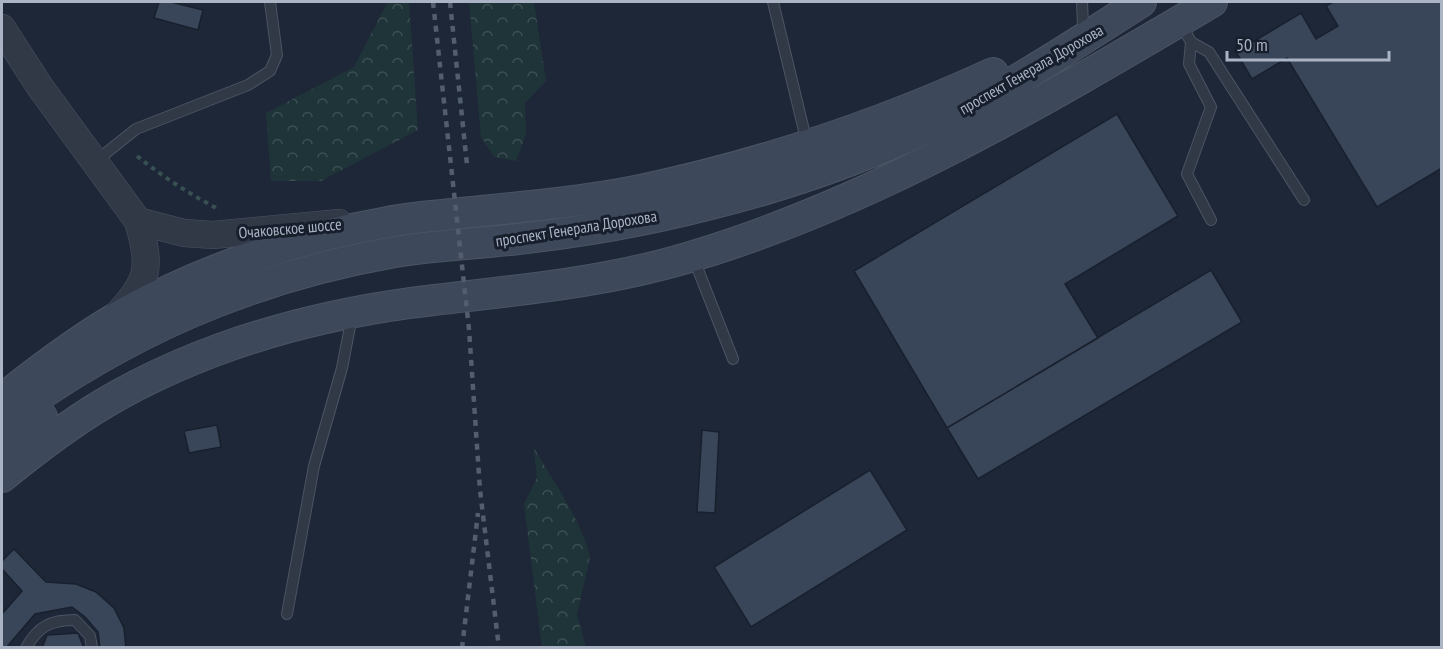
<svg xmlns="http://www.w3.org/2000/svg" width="1443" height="649" font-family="'PT Sans Narrow',sans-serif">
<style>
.forest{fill:url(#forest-crowns)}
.building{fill:#394558;stroke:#18202e;stroke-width:1.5}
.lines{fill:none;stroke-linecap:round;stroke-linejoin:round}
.service-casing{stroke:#4b5463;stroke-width:12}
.tertiary-casing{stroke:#4b5463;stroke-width:28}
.secondary-casing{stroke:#4b5463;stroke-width:32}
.path{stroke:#395053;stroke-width:4;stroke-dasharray:4.5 4.5;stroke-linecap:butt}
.service{stroke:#313947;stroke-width:10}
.tertiary{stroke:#313947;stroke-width:27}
.secondary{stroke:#3e485b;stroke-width:30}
.rail{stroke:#525d6f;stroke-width:4.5;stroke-dasharray:6 6;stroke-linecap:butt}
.labels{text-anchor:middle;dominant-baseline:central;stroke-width:6;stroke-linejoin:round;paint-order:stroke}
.street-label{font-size:16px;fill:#aab4c5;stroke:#171f2c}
</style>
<defs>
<pattern id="forest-crowns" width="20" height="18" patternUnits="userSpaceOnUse" patternTransform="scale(1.5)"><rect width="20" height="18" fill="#1f3438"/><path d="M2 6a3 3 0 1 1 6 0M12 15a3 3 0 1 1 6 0" fill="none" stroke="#3d4f53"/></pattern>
</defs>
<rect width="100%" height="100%" fill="#1d2737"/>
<path class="forest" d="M395 2H409L418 130 321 181H271L266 113 354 67 387 3Z
M469 2H534L546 81 525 103 526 134 516 161 494 157 481 137Z
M534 448C554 483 581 519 590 557L577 615 586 647H542L524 504 537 478Z"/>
<path class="building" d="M159 2H171L203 10 198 30 154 18Z
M1333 2H1442V168L1377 207 1287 58 1252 79 1236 52 1301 13 1316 39 1338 26 1326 6Z
M1117 114 1178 216 1065 284 1098 338 947 428 854 271Z
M1211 270 1242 322 978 479 947 428Z
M217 425 221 447 189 453 184 431Z
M702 430 719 432 715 513 697 512Z
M870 470 907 530 751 627 714 567Z
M14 549 46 582 76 584 96 592 114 608 124 628 126 648H100L98 632 85 617 72 607 35 614 6 648H2V614L22 591 2 569V561Z
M78 633 84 648H42L47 635Z"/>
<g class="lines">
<g class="service-casing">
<path id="service" d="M773 2 807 143
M1082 2 1083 26
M1181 24 1191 42 1189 64 1211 107 1187 174 1211 220
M1191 42 1209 52 1304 200
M96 161 136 129 248 85 270 71 277 55 270 2
M693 257 733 359
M287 614 314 466 342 368 352 316
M26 648C38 626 51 620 75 620L90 636 92 648"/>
</g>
<g class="tertiary-casing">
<path id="tertiary" d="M2 28 40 87 138 221C151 267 150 281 116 316
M138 221 184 233 213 235 339 223"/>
</g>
<g class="secondary-casing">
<path id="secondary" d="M2 399C42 367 83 336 128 311 209 267 297 238 388 222 412 217 437 216 462 213 521 207 582 202 641 190 762 164 880 125 993 73
M2 422C123 333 247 278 395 252 436 245 477 244 518 239 581 232 645 221 707 205 805 181 901 145 989 96 1041 67 1091 34 1141 2
M2 449 42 417
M2 477C34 451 68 425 103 404 198 348 301 318 410 303 504 291 598 285 690 257 875 202 1046 100 1212 2"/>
</g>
<path class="path" d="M137 156C163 177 191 195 220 210"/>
<use href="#service" class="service"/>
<use href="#tertiary" class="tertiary"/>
<use href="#secondary" class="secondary"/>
<path class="rail" d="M433 2 469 329 480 490 499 648
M450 2 467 165
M462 648 478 513"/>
</g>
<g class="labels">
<g class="street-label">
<text transform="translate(1031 69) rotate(-30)">проспект Генерала Дорохова</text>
<text transform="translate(290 228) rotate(-5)">Очаковское шоссе</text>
<text transform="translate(576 228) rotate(-9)">проспект Генерала Дорохова</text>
</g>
</g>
<rect width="1443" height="649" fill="none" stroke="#aab4c5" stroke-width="6"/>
<path d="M1227 51v9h162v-9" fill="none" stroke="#aab4c5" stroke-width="3"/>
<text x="1236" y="51" font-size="18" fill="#aab4c5" stroke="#171f2c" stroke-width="4.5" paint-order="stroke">50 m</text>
</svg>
